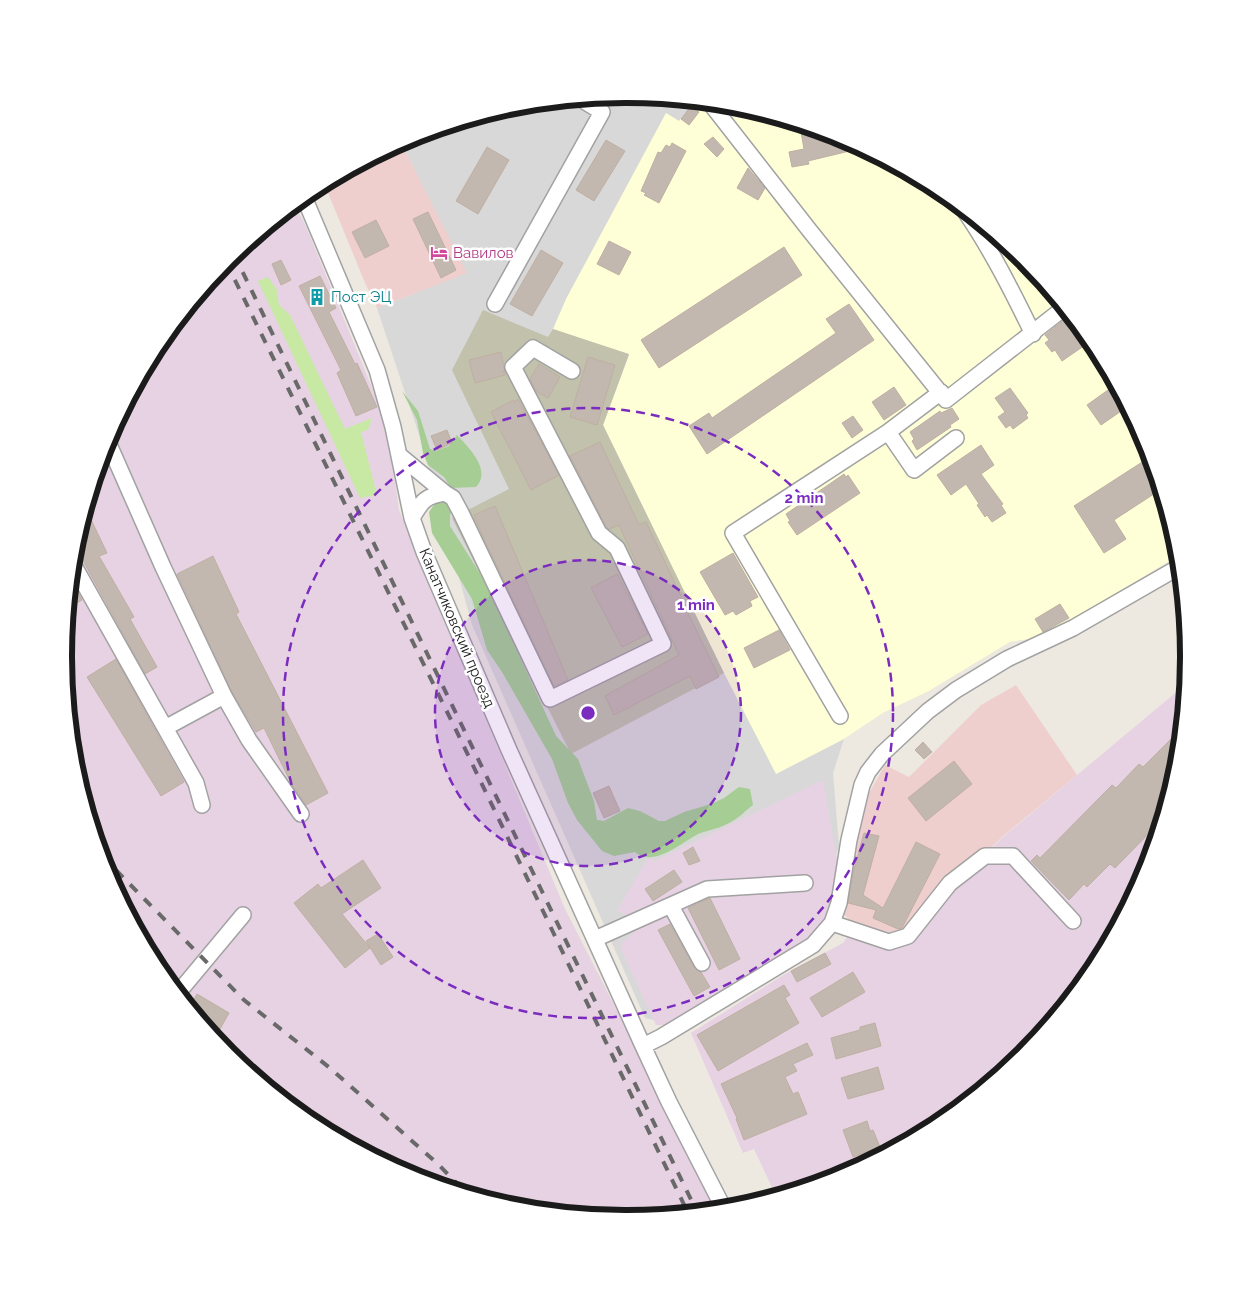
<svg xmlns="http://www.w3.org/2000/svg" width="1252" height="1313" font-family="Raleway,sans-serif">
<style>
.residential{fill:#d9d8d8}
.commercial{fill:#efcfce}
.industrial{fill:#e6d2e3}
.education{fill:#ffffd7}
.construction{fill:#c1c1ac}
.grass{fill:#c7e9a4}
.forest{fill:#a5cd94}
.building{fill:#c2b8b0;stroke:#bfafa2}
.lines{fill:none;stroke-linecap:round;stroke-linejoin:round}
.minor-casing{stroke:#a2a2a2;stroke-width:18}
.minor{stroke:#fff;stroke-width:15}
.rail{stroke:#696969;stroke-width:4;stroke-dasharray:10 10;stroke-linecap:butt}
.ring{fill:none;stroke:#7b2cbf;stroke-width:2.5;stroke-dasharray:9 6}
.labels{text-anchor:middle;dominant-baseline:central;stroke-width:5;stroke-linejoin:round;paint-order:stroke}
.hotel-label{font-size:15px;fill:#b23c85;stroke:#fff;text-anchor:start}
.culture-label{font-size:15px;fill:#0d838f;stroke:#fff;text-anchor:start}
.street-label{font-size:15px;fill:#1b1b1b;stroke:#fff}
.rim{fill:none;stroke:#1b1b1b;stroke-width:6}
.centre{fill:#7b2cbf;stroke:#fff;stroke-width:2.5}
.ring-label{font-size:15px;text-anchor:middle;font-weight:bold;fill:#7b2cbf;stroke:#fff;stroke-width:5;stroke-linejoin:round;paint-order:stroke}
</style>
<rect width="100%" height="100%" fill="#ede9e0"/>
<path class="residential" d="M626 94 736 105 841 137 939 189 1024 259 1094 344 1146 442 1177 547 1178 556 1043 637 1010 642 929 691 883 713 844 739 833 773 839 846 817 911 663 1022 645 1018 472 625 424 450 377 308 466 273 401 143 411 137 517 105Z"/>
<path class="commercial" d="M401 143 467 273 377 308 365 283 324 183Z
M1016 685 1077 775 1002 837 902 935 856 925 843 914 864 802 885 765 909 777 981 705Z"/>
<path class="industrial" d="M294 205 305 224 387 424 399 510 565 909 719 1210 626 1219 516 1208 411 1176 313 1124 228 1054 158 969 106 871 75 766 64 656 75 547 107 441 159 344 229 259Z
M1186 684 1177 766 1145 872 1093 969 1023 1054 938 1124 841 1176 776 1196 754 1149 743 1153 691 1033 785 974 843 943 856 925 902 935 1003 837Z
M823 780 839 870 828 917 816 934 666 1025H656L622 951 621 944 636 930 629 916 617 911 648 858 655 861Z"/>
<path class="education" d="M695 101 736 105 841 137 939 189 1024 259 1094 344 1146 442 1177 547 1178 556 1043 637 1010 642 929 691 883 713 844 739 776 774 724 673 603 425 629 355 553 329 566 299 666 113 679 121Z"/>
<path class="construction" d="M483 310 548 337 553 329 629 354 603 425 724 673 571 754 452 518 509 489 452 370Z"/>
<path class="grass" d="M268 277 277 290 279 305 290 315 345 429 372 418 368 430 361 432 377 495 360 498 258 281Z"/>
<path class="forest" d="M402 391 418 411 430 449 436 451 449 446 457 435C469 448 492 470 476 487L451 488 444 477 428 465 423 453 417 420Z
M443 498 456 510 450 514V526L486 583 556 736 578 759 594 801 597 820 604 821 628 808 640 811 659 821H665L684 812 711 804 724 798 739 787 750 789 753 805C746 810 739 818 731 822 721 828 709 830 698 834 681 843 653 868 635 852L614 856 602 851 577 820 568 803 552 759 502 672 487 650 472 599 432 533 429 512 433 506Z"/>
<path class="building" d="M691 106 699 112 689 125 681 119Z
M813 129 841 137 862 148 808 161 809 164 792 167 789 152 804 149 801 132Z
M713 137 724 149 717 157 704 144Z
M606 140 625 151 594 201 576 190Z
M672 143 686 151 659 203 644 195 646 193 641 191 658 152 661 153 666 145 670 147Z
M487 147 509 160 478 214 456 201Z
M748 168 765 188 758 200 737 188Z
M428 212 456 270 441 278 413 219Z
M376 220 389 246 365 258 352 232Z
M609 241 631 252 619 275 597 264Z
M784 247 802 275 659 368 641 340Z
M541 250 563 263 532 316 510 304Z
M281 260 291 280 281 285 272 264Z
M320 276 336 308 329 312 355 364 357 363 377 407 356 416 337 373 341 370 299 286Z
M849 304 874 340 707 454 689 426 709 413 712 418 836 333 826 319Z
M1070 315 1091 341 1062 361 1055 350 1052 352 1045 343 1049 340 1045 335Z
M501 352 505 372 503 371 505 375 475 383 469 360Z
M588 357 615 365 597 425 570 417Z
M539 364 560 377 548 398 536 391 530 379Z
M1115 385 1127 407 1101 425 1087 405Z
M894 387 906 405 884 420 872 402Z
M1010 388 1028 413 1026 415 1028 418 1013 429 1010 425 1006 428 998 417 1005 412 995 398Z
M518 399 559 475 531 490 491 412 514 400 515 403Z
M952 408 959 419 950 425 951 427 917 450 912 441 914 439 910 432 940 411 941 413Z
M853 416 863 430 852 438 842 423Z
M447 430 452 443 437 450 431 436Z
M600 442 639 525 646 522 689 613H688L719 677 696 689 690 676 614 715 605 696 679 655 619 525 609 529 606 527 570 456Z
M981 445 994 465 981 474 1003 504 1001 505 1006 513 992 522 987 515 985 517 977 505 979 504 966 484 951 495 937 475Z
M1150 457 1160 490 1114 520 1126 539 1104 553 1074 506Z
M844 474 846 477 848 475 860 493 797 535 788 522 790 521 786 514Z
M495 506 568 680 554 686 486 543 474 515Z
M86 509 107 553 99 556 134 617 130 619 157 667 145 674 75 546Z
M733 553 758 597 750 601 752 606 736 615 733 611 725 615 700 572Z
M213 556 239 612 236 614 328 793 306 805 292 785 264 728 256 732 232 692 177 574Z
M617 574 648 634 622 647 591 588Z
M74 585 82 600 69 607 71 587Z
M1060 604 1069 618 1043 632 1035 619Z
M779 630 790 650 754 668 744 648Z
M116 659 184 782 161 796 87 677Z
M1181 729 1177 766 1160 822 1115 868 1110 864 1087 887 1084 884 1069 900 1031 861 1037 855 1040 858 1112 785 1116 788 1139 764 1143 767Z
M923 742 932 752 924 759 915 750Z
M954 761 972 784 926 821 908 798Z
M609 786 620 811 604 818 593 793Z
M864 833 879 836 863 895 883 908 916 842 940 854 902 928 898 929 873 918 876 910 848 903 853 873Z
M693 847 700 861 689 865 683 853Z
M363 860 381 888 342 914 370 948 345 968 294 903 318 884 321 888Z
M674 870 682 882 653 901 645 889Z
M710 898 740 959 719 970 688 908Z
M670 924 694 967 701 972 710 987 694 996 658 930Z
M378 934 393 957 381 965 366 941Z
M825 953 831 964 797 982 791 971Z
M853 972 865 992 822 1017 810 998Z
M784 985 790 995 785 998 799 1023 718 1071 697 1035Z
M197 994 229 1013 220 1029 196 1014 190 1007Z
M875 1023 881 1046 836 1059 831 1038 860 1030V1027Z
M807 1043 813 1055 793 1064 797 1071 785 1077 793 1094 798 1092 807 1114 744 1140 736 1119 737 1118 721 1084Z
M878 1067 884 1089 848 1099 841 1078Z
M867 1121 870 1131 873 1130 880 1147 853 1157 843 1130Z"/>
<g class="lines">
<g class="minor-casing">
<path id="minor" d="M710 103 810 231 946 400 1064 308
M304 197 377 370 393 427 412 518 424 552 509 750 643 1046 669 1102 724 1209
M964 210C991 249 1012 291 1033 334
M495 304 602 112 581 99
M888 432 914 470 956 438
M107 440 163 567 224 696 249 740 301 814
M399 455 445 493C425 496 422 501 412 518
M445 493 453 498 461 513 550 699 663 644 617 548 599 533 513 367 533 348 572 371
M73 564 196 783 202 805
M840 716 733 533 888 432 941 392
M165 728 224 696
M671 906 702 963
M832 923 889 942 908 936 950 883 985 856H1013L1073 921
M595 939 707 889 805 883
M178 993 243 915
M643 1046 661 1037 813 945 832 923 839 903 849 840 862 785 868 772 882 754 928 711 956 690 1007 659 1073 628 1179 567"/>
</g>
<use href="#minor" class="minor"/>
<path class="rail" d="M234 254 697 1212
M226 262 455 728 688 1213
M102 856 244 1000 330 1068 439 1165 465 1192"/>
</g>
<circle cx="588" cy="713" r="153" fill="#7b2cbf" fill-opacity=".12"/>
<g class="ring">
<circle cx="588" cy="713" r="153"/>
<circle cx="588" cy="713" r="305"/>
</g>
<defs>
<g id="hotel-bare" transform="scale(1.35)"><path d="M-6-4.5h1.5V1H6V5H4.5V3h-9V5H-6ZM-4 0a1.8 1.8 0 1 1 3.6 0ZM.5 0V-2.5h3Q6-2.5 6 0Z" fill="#d1479c" stroke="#fff" stroke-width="2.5" paint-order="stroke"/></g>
<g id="building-bare" transform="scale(1.35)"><path d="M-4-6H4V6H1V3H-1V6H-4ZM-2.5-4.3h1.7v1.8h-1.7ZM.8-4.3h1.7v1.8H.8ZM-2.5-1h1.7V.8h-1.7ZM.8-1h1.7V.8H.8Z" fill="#0f9aa8" stroke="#fff" stroke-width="2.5" paint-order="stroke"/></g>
</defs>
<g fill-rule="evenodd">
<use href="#hotel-bare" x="439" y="253"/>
<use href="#building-bare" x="317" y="297"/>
</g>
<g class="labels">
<g class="hotel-label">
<text x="453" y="253">Вавилов</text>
</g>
<g class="culture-label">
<text x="331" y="297">Пост ЭЦ</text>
</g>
<g class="street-label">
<text transform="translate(457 628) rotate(67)">Канатчиковский проезд</text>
</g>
</g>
<path d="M0 0H1252V1313H0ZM625 103H627A553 553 0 0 1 1180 656V657A553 553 0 0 1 627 1210H625A553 553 0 0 1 72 657V656A553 553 0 0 1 625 103Z" fill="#fff" fill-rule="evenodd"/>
<path class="rim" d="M625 103H627A553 553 0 0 1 1180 656V657A553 553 0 0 1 627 1210H625A553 553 0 0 1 72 657V656A553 553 0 0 1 625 103Z"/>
<circle cx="588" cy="713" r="8" class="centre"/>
<g class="ring-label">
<text x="804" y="503">2 min</text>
<text x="696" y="610">1 min</text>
</g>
</svg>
